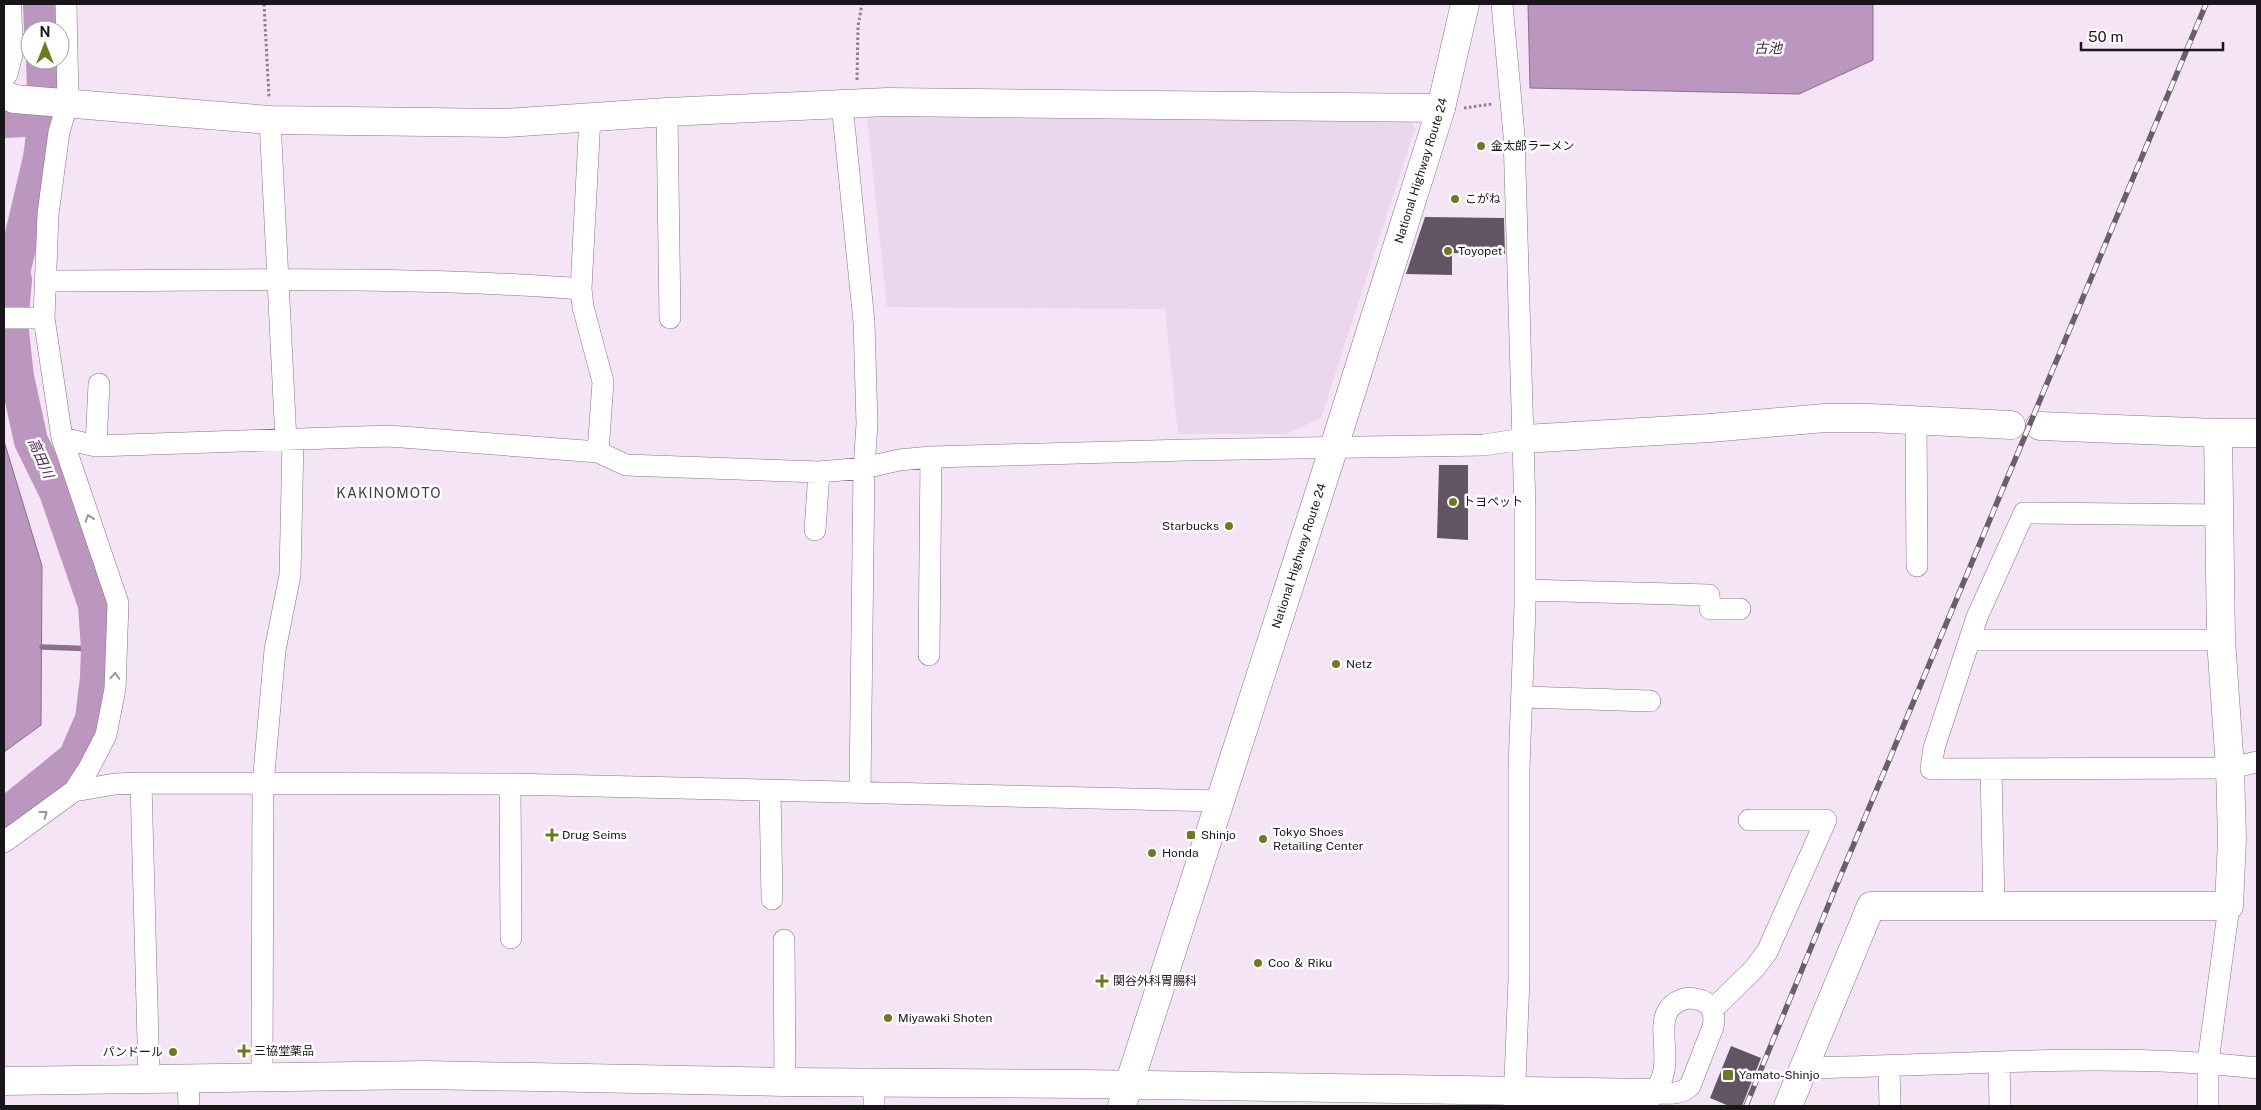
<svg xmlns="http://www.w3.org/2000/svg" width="2261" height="1110" font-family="'Public Sans','Noto Sans JP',sans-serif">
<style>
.built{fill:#ecd6ee}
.water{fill:#bb96be;stroke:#8b6f8d}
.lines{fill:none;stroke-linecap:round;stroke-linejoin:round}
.stream{stroke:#8b6f8d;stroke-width:5.5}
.river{stroke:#bb96be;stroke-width:34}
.building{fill:#625463}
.street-casing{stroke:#847585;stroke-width:22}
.secondary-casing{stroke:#847585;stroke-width:29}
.highway-casing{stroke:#847585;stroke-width:29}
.path{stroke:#8c808d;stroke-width:3;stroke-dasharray:2.5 2.5;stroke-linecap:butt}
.street{stroke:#fff;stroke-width:21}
.secondary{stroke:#fff;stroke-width:28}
.highway{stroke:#fff;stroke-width:28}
.rail-casing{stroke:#695e6a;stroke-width:5.5}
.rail{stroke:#fff;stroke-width:4;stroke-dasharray:11;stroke-linecap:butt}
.oneway{stroke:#989598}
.poi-dot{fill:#717822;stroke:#fff;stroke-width:2}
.labels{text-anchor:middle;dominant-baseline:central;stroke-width:5;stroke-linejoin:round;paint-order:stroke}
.poi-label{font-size:12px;fill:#1a141b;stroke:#fff;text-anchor:start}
.street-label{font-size:12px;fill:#1a141b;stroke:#fff}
.water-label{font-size:14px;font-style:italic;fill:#532558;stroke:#fff}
.neighbourhood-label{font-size:14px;letter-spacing:1px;fill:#473a48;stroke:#fff}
</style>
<rect width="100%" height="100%" fill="#f5e3f6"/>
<path class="built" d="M866 109 1406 114 1415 128 1321 418 1286 434H1178L1165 309 887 307Z"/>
<path class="water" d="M1528 4H1873V60L1799 94 1530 88Z
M4 441 42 566 41 725 4 752Z"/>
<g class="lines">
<path class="stream" d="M42 647 98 649"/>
<path class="river" d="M40 4 41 30
M4 121 45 119
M4 816 75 758 92 719 97 678 98 649 95 605 56 492 31 441 17 377 11 323 15 280 13 273 40 158 45 119 43 60"/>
</g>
<path class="building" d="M1425 217 1504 218 1505 254 1452 253V275L1406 274Z
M1439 465H1468V540L1437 538Z
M1731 1046 1761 1058 1742 1106H1729L1710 1098Z"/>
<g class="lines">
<g class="street-casing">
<path id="street" d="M1502 4 1514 135 1525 509V607L1519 768V978L1514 1106
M842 104 864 322 867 424 864 468 860 792
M667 112 670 318
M590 117 581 289 583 307 603 382 598 452
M270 120 286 441
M46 281C224 281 403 275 581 289
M4 318H44
M1916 420 1917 566
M62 438 96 446 389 436 598 452 626 465 819 472 864 468 899 460 931 457 1187 450 1484 445 1523 439
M96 446 99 384
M2219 515 2024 513 1977 617 1934 748 1931 769 2230 768 2257 762
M815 530 819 472
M1525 590 1709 595 1710 609H1740
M1970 640H2221
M929 655 931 457
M1522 697 1650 701
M1991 769 1994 907
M141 783 149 1078
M510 784 511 938
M770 790 772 899
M74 791 115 784 141 783 510 784 1219 801
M4 842 74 791 89 768 106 735 115 689 118 603 62 438 44 318 48 214 59 132 68 102 66 4
M784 940 785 1082
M1688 998C1707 999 1717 1007 1713 1027L1690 1086C1680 1096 1664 1093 1651 1093 1656 1088 1660 1084 1662 1078 1673 1049 1647 1007 1688 998Z
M1713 1009 1754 969 1767 952 1826 820H1749
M1999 1063 2000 1106
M1889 1067 1890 1106
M1803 1068C1954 1066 2107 1051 2257 1068
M262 1076 263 784 275 650 290 575 293 441
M188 1078 189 1106
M874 1083V1106
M2208 1106V1062L2229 906"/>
</g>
<g class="secondary-casing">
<path id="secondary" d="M4 72 9 52 7 4
M4 94 14 99 270 120 506 123 667 112 887 102 1441 108
M2040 426 2218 433H2257
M1523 439 1710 428 1825 418H1870L2011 425
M4 1081 425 1075 785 1082 1086 1084 1651 1093
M1788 1106 1871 906H2229L2232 839 2230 768 2221 640 2218 433"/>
</g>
<g class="highway-casing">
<g id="highway">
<path id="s1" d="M1122 1106 1334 447 1441 108 1465 4"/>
</g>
</g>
<path class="path" d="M264 4 269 97
M857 80 858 26 862 4
M1464 108 1492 104"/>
<use href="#street" class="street"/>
<use href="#secondary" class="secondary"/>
<use href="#highway" class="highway"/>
<g class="rail-casing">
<path id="rail" d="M1746 1106 1835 889 2206 4"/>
</g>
<use href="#rail" class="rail"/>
</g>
<defs><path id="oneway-chevron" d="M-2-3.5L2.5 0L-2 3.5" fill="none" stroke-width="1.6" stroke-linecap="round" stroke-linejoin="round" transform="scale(1.25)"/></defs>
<g class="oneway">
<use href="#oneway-chevron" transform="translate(89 518) rotate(-109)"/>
<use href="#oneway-chevron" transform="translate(115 676) rotate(-86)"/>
<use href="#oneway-chevron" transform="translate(44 814) rotate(-37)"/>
</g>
<g class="poi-dot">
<circle cx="1481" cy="146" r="5"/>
<circle cx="1455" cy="199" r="5"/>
<circle cx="1448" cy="251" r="5"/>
<circle cx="1453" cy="502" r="5"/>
<circle cx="1229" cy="526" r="5"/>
<circle cx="1336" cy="664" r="5"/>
<path d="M549.5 827.5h5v5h5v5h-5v5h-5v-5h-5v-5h5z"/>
<rect x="1186" y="830" width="10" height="10" rx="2.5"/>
<circle cx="1263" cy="839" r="5"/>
<circle cx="1152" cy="853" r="5"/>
<circle cx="1258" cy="963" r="5"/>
<path d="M1099.5 973.5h5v5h5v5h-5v5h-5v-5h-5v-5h5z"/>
<circle cx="888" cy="1018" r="5"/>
<path d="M241.5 1043.5h5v5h5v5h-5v5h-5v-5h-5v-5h5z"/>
<circle cx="173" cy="1052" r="5"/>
<rect x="1722" y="1069" width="12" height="12" rx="2.5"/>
</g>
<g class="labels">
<g class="poi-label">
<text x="1491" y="146">金太郎ラーメン</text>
<text x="1465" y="199">こがね</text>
<text x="1458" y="251">Toyopet</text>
<text x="1463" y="502">トヨペット</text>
<text x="1219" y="526" text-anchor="end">Starbucks</text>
<text x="1346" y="664">Netz</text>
<text x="1273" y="832">Tokyo Shoes<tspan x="1273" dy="14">Retailing Center</tspan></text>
<text x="562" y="835">Drug Seims</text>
<text x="1201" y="835">Shinjo</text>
<text x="1162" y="853">Honda</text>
<text x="1268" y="963">Coo ＆ Riku</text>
<text x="1113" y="981">関谷外科胃腸科</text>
<text x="898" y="1018">Miyawaki Shoten</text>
<text x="254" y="1051">三協堂薬品</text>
<text x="163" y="1052" text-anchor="end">パンドール</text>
<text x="1739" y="1075">Yamato-Shinjo</text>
</g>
<g class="street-label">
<text stroke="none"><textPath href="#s1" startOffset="982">National Highway Route 24</textPath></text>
<text stroke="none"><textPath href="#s1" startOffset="578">National Highway Route 24</textPath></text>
</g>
<g class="water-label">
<text x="1768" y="48">古池</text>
<text transform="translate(41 458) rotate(66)">高田川</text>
</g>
<g class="neighbourhood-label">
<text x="389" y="493">KAKINOMOTO</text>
</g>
</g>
<rect width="2261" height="1110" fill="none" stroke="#1a141b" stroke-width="10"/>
<g transform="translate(45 45)"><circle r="24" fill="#ffffff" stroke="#a3a1a4"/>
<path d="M0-4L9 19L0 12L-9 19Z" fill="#717822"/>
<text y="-8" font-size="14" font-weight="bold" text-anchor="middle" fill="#1a141b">N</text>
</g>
<path d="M2081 42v8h142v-8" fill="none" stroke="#1a141b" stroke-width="2.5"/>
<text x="2088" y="42" font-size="15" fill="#1a141b" stroke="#ffffff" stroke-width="4" paint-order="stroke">50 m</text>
</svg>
